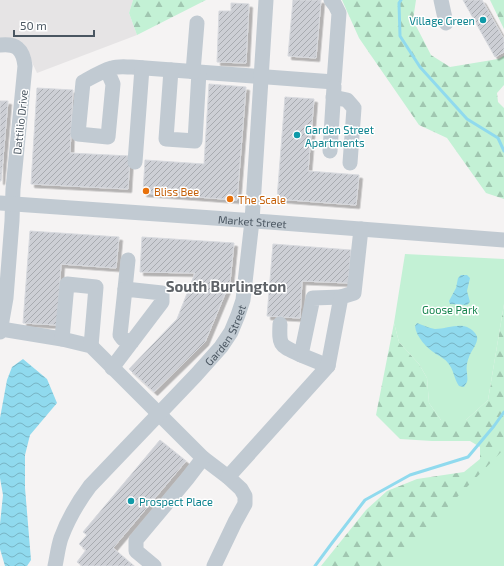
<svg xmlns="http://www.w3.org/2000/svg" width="504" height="566" font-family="'Exo 2',sans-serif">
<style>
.education{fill:#e6e4e5}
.forest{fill:url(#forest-firs)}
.green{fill:#c3f1d5}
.water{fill:url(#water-waves)}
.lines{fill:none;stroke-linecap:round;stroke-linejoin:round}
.stream{stroke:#90daee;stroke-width:3}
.building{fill:url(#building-hatch);stroke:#d7d9de;filter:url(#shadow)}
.minor{stroke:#c1cad2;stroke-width:15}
.culture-dot{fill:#0f9aa8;stroke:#fff;stroke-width:1.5}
.food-dot{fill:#e8710a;stroke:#fff;stroke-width:1.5}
.labels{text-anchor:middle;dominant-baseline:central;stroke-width:3;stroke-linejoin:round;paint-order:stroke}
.culture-label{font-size:11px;fill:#0d838f;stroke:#fff;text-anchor:start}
.street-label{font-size:11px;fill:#4a5661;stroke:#fff}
.food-label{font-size:11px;fill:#c56008;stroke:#fff;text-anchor:start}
.park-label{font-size:11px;fill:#17864f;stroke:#fff}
.district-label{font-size:15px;font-weight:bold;fill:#5f6368;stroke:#fff}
</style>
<defs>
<pattern id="forest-firs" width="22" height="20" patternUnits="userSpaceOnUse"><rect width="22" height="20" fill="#c3f1d5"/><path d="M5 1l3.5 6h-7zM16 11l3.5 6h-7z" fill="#a0c6b0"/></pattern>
<pattern id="water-waves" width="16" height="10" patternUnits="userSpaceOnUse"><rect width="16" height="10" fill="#90daee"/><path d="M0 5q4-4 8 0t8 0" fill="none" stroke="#78b4c4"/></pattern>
<pattern id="building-hatch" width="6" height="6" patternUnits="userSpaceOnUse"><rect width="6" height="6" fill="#cdcfd5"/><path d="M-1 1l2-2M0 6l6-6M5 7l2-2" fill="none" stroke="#a8abb0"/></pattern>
<filter id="shadow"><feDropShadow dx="3.5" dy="3.5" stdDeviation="0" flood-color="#0004"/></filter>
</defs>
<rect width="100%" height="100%" fill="#f5f3f3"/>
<path class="education" d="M0 0H133L129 13 137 35 37 73 23 43 0 52Z"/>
<path class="forest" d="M133 0H206L137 35 129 13Z
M342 0H416L413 20 431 55 450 67 498 59 504 56V85L497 93 498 102 504 108V199L486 193 447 138 419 125 359 38Z
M490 0H504V29Z
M504 304V545L464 566H321L366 510 387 491 417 479 464 472 480 459V447L470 441H432L400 439 376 415 394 323 399 342 419 364 427 378 429 403 441 420H466L488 400Z"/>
<path class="green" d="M405 254 504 259V304L488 400 466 420H441L429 403 427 378 419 364 399 342 394 323Z
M504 449V566H390Z"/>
<path class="water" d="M461 275H467L470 278 467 291 470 302 467 305 450 304 449 301 456 288 458 278Z
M417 323C423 325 429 328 435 329 449 329 463 320 474 332 476 334 478 337 477 340 476 346 471 351 469 357 467 362 466 367 467 373 467 376 468 379 467 382 466 384 465 385 464 387L459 386C454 379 454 370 448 363 445 359 441 357 436 354 427 348 416 337 415 326Z
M23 359 47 379 57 403 30 435 25 455V488L31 560 27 566H5L0 549V524L3 495 0 478V418L7 380 12 367Z"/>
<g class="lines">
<path class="stream" d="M401 0 399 3 400 36 420 67 467 119 498 138 504 151
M315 566 332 543 365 500 410 475 468 457 494 426 504 412"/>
</g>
<path class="building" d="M293 0H321L316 58 288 56Z
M463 0H482L504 39V52L495 57Z
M231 3 249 4 246 63 217 62 219 11H231Z
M209 84 246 87 237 200 143 193 145 160 204 164Z
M37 88 73 90 70 153 130 156 128 189 31 184Z
M285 97 314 99 308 171 359 175 356 205 277 199Z
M0 101H8L1 181H0Z
M30 231 119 237 116 268 61 264 57 325 23 323Z
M142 237 234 243 230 282 205 342 154 392 129 369 177 319 195 273 140 272Z
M273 244 351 250 348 283 302 281 300 318 267 316Z
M160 440 186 461 113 548 134 566H82L77 562 86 550 79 544 87 535 83 532Z"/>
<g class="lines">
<g class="minor">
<path d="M441 0 446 23"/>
<path d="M0 45C16 43 23 49 25 66L13 189 12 221 6 298 0 332"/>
<path d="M107 70 113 84 108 137 78 134 83 82C92 77 102 71 112 68 118 66 126 67 132 67L334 82 339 13 335 5 331 0"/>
<path d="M171 70 166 139 195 141 199 72"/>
<path d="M193 72 197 23"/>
<path d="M333 97 347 100 354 108 350 163"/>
<path d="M330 151 334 87"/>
<path d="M135 162 142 68"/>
<path id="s1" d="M0 203 269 222 504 240"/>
<path d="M125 289 128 260"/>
<path d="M280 324C279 347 280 345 301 355"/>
<path d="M1 329 62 339 91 346 203 458 228 477 241 489 245 496V504L235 522 214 566"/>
<path d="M62 339 67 284 96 287 91 346"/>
<path d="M328 366 301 355 313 298 341 297"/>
<path d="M112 368 162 302V293L125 289 120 335 123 339 132 342"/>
<path d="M228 477 328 366 341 297 354 293 361 229"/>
<path id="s2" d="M55 566C57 557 58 547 61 538 68 519 78 502 90 486L196 375 221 347 231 332 238 315 243 300 252 221 266 0"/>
<path d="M154 566 136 551V540L187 479 203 458"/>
</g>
</g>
<g class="culture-dot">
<circle cx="483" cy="20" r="4"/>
<circle cx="297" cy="135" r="4"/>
<circle cx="131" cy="501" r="4"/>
</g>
<g class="food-dot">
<circle cx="146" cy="191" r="4"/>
<circle cx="230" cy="199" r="4"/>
</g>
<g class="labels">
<g class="culture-label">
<text x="475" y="20" text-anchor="end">Village Green</text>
<text x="305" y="129">Garden Street<tspan x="305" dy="13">Apartments</tspan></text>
<text x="139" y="501">Prospect Place</text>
</g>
<g class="street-label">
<text transform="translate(20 122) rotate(-84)">Dattilio Drive</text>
<text stroke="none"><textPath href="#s1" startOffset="253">Market Street</textPath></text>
<text stroke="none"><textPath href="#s2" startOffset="292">Garden Street</textPath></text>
</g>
<g class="food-label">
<text x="154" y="191">Bliss Bee</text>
<text x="238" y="199">The Scale</text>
</g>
<g class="park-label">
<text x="450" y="309">Goose Park</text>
</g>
<g class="district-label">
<text x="226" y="286">South Burlington</text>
</g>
</g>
<path d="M14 30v6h80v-6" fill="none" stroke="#4a5661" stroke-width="2"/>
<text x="20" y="30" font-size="12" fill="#4a5661" stroke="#ffffff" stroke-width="3" paint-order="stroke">50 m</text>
</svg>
